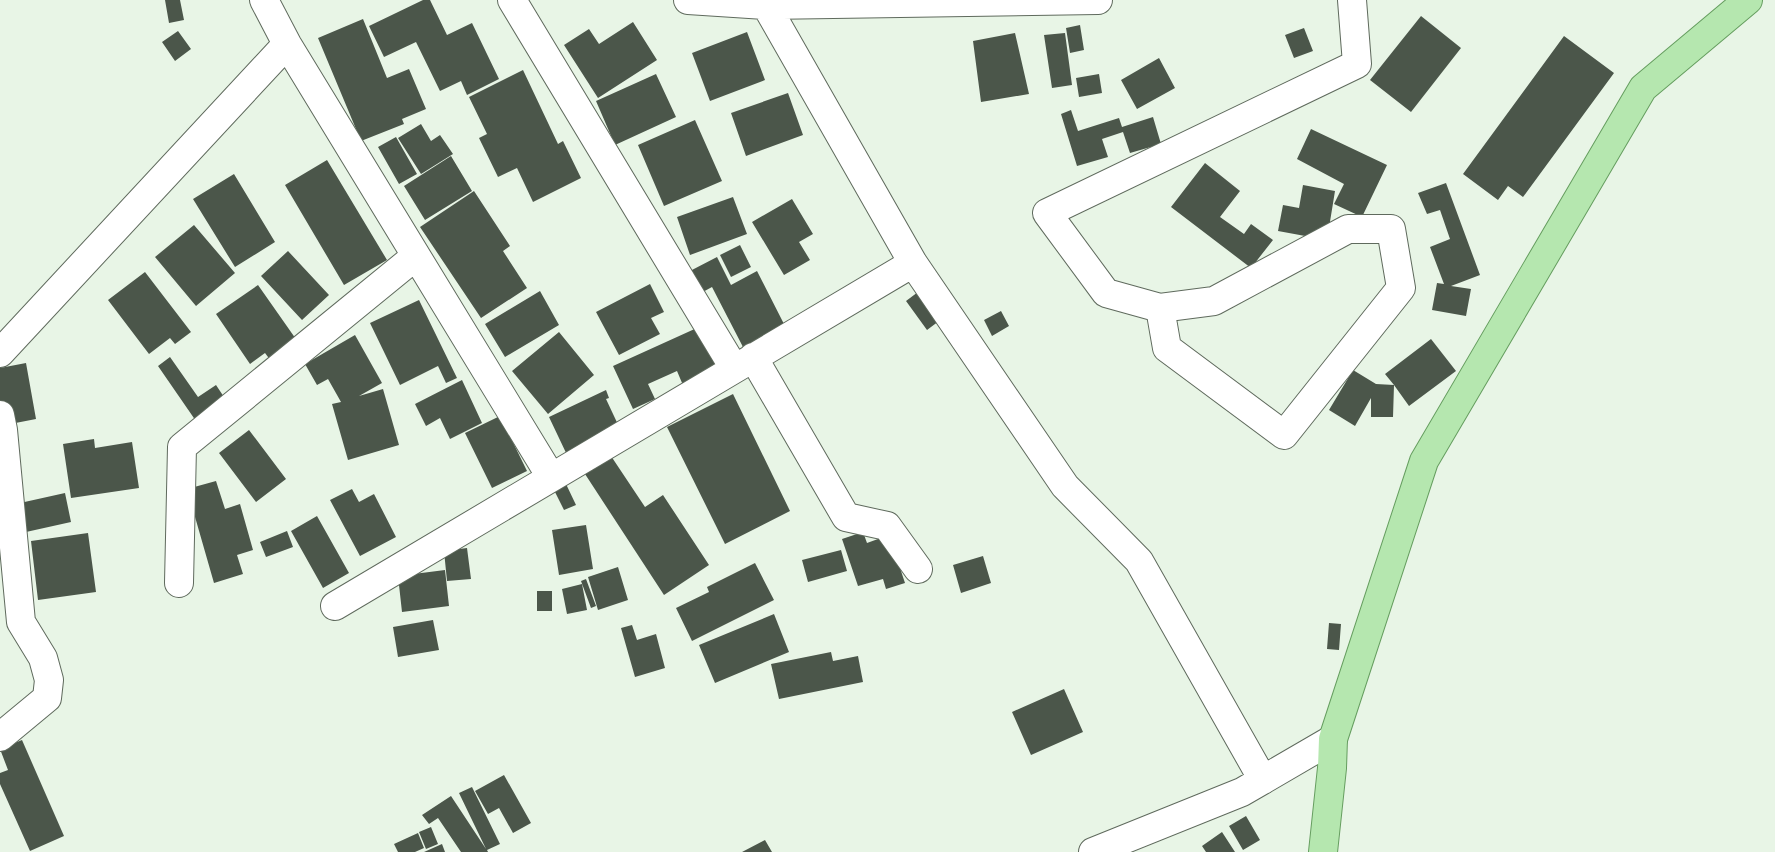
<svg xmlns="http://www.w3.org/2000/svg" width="1775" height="852" font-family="'Space Grotesk',sans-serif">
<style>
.building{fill:#4b564a}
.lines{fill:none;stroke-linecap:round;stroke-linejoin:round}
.minor-casing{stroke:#5f6a5d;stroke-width:30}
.major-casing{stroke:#659d5f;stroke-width:30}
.minor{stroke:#fff;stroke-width:28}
.major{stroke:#b5e7af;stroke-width:28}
</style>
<rect width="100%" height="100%" fill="#e8f5e6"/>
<path class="building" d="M165 0H180L184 20 169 23Z
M423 0H430L447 35 472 23 499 79 467 95 461 81 440 91 416 42 384 57 369 26Z
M1421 16 1461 48 1411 112 1370 80Z
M363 19 387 78 409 69 426 109 402 119 404 124 361 141 318 38Z
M633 22 657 60 598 98 564 45 589 29 599 44Z
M1080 25 1084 50 1070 53 1066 28Z
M1304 28 1313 51 1294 58 1285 35Z
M178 31 191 49 175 61 162 42Z
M747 32 765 80 710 101 692 53Z
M1015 33 1029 94 981 102 973 41Z
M1065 33 1072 85 1052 88 1044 35Z
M1564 36 1614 73 1523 197 1508 186 1498 200 1463 174Z
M1159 58 1175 88 1137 109 1121 80Z
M523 70 558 144 563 141 581 178 533 202 517 168 498 177 479 138 487 134 469 97Z
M656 74 676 117 615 145 596 101Z
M1099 74 1102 93 1079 97 1076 78Z
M788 93 803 135 746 156 731 113Z
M1071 110 1078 131 1119 118 1122 127 1153 117 1161 144 1130 153 1123 132 1102 139 1108 157 1077 166 1061 114Z
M695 120 722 181 664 206 638 145Z
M421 124 431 141 440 135 453 154 421 174 398 138Z
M1311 129 1387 165 1362 217 1334 204 1344 184 1297 159Z
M396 137 417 174 399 184 378 147Z
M451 156 472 191 425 220 404 186Z
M327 160 387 260 344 285 285 185Z
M1205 163 1240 191 1220 217 1244 234 1251 224 1273 240 1251 268 1171 207Z
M234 174 275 242 235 267 193 199Z
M1446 183 1480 275 1451 286 1471 289 1466 316 1432 310 1437 283 1444 284 1430 247 1450 239 1440 210 1427 214 1418 193Z
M1303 185 1335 191 1327 240 1278 231 1283 205 1299 208Z
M474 191 510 246 503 251 527 288 481 318 420 227Z
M733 197 747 234 690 255 677 217Z
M792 199 813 234 799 242 810 260 784 275 752 222Z
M194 225 235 273 196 306 155 257Z
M740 245 751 267 731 277 720 255Z
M288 251 329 295 302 320 261 276Z
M717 257 731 285 757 271 785 326 743 347 712 287 701 293 690 271Z
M145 272 191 332 175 344 170 338 149 354 108 300Z
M650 284 664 312 651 318 660 334 619 355 596 312Z
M258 285 298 342 271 361 265 353 250 364 216 314Z
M540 291 559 325 505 357 485 324Z
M918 292 939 321 927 330 906 301Z
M419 300 457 378 446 383 438 366 400 385 370 323Z
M1001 311 1009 326 992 336 984 320Z
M699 327 720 374 685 390 677 371 648 384 655 399 633 409 613 366Z
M559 332 594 375 548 414 512 371Z
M355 335 382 383 359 396 383 389 399 445 348 460 332 404 341 402 328 379 317 385 305 364Z
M1431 339 1456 371 1409 406 1394 385 1393 417H1371V398L1355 426 1329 410 1353 370 1376 384 1394 385 1385 374Z
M170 357 198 397 216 385 228 403 198 424 158 366Z
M26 363 36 419 0 426V368Z
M462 380 482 423 450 439 440 418 426 426 415 404Z
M606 390 609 398 606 399 621 431 568 457 549 417Z
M733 394 790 511 725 544 667 427Z
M500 416 527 471 492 488 465 433Z
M249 430 286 479 256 502 219 453Z
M94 439 95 448 132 442 139 488 71 498 63 444Z
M611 456 645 507 663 495 709 565 664 595 585 474Z
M216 481 225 509 240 504 253 550 237 555 243 574 214 583 187 489Z
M566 484 576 505 564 510 554 490Z
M352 489 359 502 374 494 396 537 360 556 330 500Z
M65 493 71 522 26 532 20 503Z
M317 516 349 573 323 588 291 531Z
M586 525 593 569 559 575 552 530Z
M287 531 293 547 266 557 260 542Z
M863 532 867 543 889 535 905 583 886 589 883 579 858 586 842 539Z
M88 533 96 592 38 600 31 541Z
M467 548 471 579 447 581 444 551Z
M841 550 847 571 808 582 802 560Z
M983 556 991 583 961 593 953 565Z
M755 563 774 600 692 641 676 608 709 592 707 587Z
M618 567 628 600 598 610 588 577Z
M445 570 449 606 402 612 398 576Z
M586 579 596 606 591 608 581 581Z
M582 584 587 610 567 614 562 589Z
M537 591H552V611H537Z
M774 614 789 652 715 683 699 645Z
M433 620 439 650 398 657 393 627Z
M1329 623 1341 624 1339 650 1327 649Z
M632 625 637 640 656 634 665 668 635 677 621 628Z
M831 652 833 661 858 656 863 682 779 699 771 664Z
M1064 689 1083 732 1031 755 1012 712Z
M22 740 64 836 30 851 0 784V773L8 770 0 749Z
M504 775 531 823 513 833 499 808 488 814 475 791Z
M472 787 500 844 487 850 488 852H461L438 818 429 824 422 815 451 796 486 849 459 793Z
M1246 816 1260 840 1243 850 1229 826Z
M431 827 438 844 426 849 419 832Z
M1222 832 1235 852H1206L1202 846Z
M418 833 424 848 415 852H398L394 844Z
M765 840 772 852H742Z
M442 844 445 852H424Z"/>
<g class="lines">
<g class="minor-casing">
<path id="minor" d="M264 0 287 44 551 477
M512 0 734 368
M688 0 766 5 1098 0
M763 0 913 263 1065 486 1139 561 1263 780
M1160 308 1167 348 1284 435 1401 288 1391 229H1348L1214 301 1160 308 1106 293 1047 213 1357 64 1352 0
M0 353 287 44
M753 357 846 517 887 526 918 569
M0 415 3 430 21 622 43 658 49 680 47 698 0 737
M179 583 182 447 416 256
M335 606 913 263
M1093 852 1242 792 1333 739"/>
</g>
<g class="major-casing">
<path id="major" d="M1323 852 1332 768 1333 739 1424 461 1643 88 1748 0"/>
</g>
<use href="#minor" class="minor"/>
<use href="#major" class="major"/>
</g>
</svg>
